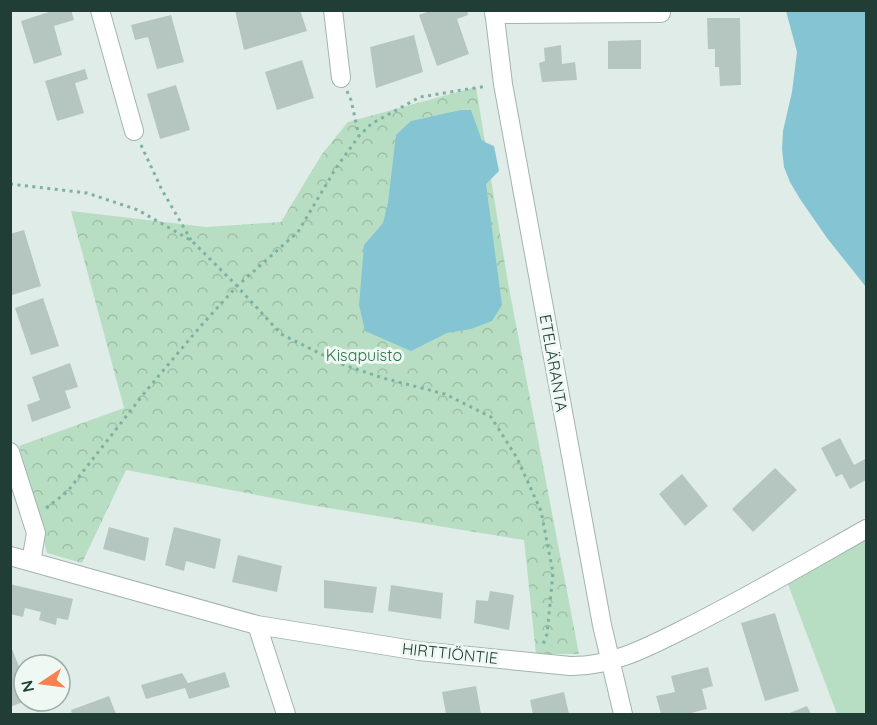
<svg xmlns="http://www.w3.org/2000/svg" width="877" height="725" font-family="Quicksand,sans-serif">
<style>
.grass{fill:#b7dec3}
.park{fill:url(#park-crowns)}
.water{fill:#85c4d3}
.building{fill:#b5c6c0}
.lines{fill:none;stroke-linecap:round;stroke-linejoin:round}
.minor-casing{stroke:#a3b4ae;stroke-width:20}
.path{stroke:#7fb1a3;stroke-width:3;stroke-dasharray:3 4.5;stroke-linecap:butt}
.minor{stroke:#fff;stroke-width:18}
.labels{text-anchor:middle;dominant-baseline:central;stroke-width:6;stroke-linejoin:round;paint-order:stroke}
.park-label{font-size:16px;fill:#287549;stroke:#f0f8f4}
.street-label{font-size:16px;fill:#203d36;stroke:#f0f8f4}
</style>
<defs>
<pattern id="park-crowns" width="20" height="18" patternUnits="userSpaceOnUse" patternTransform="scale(1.5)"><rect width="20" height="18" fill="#b7dec3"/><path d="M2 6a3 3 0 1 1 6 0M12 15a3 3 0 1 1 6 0" fill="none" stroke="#9dbfa8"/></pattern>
</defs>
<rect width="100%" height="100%" fill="#e0ece7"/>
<path class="grass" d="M866 530V714H837L786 579Z"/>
<path class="park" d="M476 87 508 283 579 654H536L524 540 304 504 126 470 82 563 47 553 19 446 124 408 71 211 206 227 281 222 322 154 348 122Z"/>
<path class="water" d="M786 11H866V287L827 238 800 199 790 182 784 167 782 149 783 131 792 92 797 52Z
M461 110H471L482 141 494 146 499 171 486 184 502 305 492 321 471 329 447 333 411 351 365 331 359 305 364 245 383 223 388 203 396 135 411 121Z"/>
<path class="building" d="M55 10H71L74 20 54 26 62 55 34 64 21 21Z
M235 10H300L307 31 244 50Z
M433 10H467L468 15 457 19 469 54 437 66 419 15Z
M171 15 184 62 157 69 148 37 135 40 131 25Z
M707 18H740L741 85 720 86 719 67H715V49H708Z
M414 35 423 72 376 88 370 47Z
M641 40V69H608V41Z
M561 45 562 64 575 62 577 80 542 82 539 63 545 61 544 48Z
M302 60 314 98 277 110 265 72Z
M85 69 88 79 75 83 84 113 57 121 45 81Z
M176 85 190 130 160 139 147 94Z
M24 230 41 286 12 295 10 290V234Z
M43 298 59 346 31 355 15 308Z
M70 363 78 387 65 391 71 408 32 422 27 405 40 400 32 377Z
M840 438 854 465 865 459 866 463V480L850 489 842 474 836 477 821 448Z
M775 468 797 490 753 532 732 509Z
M682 474 708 506 685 526 659 494Z
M109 527 149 538 145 561 103 549Z
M174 527 221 539 215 569 186 561 184 571 165 565Z
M238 555 282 566 277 592 232 582Z
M324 580 377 587 373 613 324 608Z
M10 584 73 599 68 620 57 618 56 625 39 620 41 612 25 608 23 617 10 614Z
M391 585 443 593 441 619 388 611Z
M490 591 514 595 509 630 474 623 476 600 488 601Z
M775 613 799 691 765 701 741 623Z
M10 644 24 679V688L18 691 23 702 10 707Z
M708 667 713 686 702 689 707 709 687 714H661L656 696 675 692 671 676Z
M225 672 230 687 189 699 185 688 146 699 141 685 182 673 188 683Z
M476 686 481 714H446L442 692Z
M564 692 569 714H533L530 700Z
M109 696 116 714H72L71 710Z
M807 706 811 714H787Z"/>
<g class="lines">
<g class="minor-casing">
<path id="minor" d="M100 10 134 131
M333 10 341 78
M494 10 503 84 602 625 623 714
M494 14 661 13
M10 452 36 533 31 562
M10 556 257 625 419 651 570 666C610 667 648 647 682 630 745 599 806 563 866 529
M257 625 286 714"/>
</g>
<path class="path" d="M347 91 351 100 359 136
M141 145 162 190 191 240
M10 184 87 193 138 210 192 241 237 286 281 334 341 364 383 378 445 394 491 417 517 458 541 511 553 573 547 634 542 647
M46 508 67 492 146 391 199 328 237 286 298 232 336 168 359 136 371 124 420 97 487 86"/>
<use href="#minor" class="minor"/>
</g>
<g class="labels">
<g class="park-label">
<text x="364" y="355">Kisapuisto</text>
</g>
<g class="street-label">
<text transform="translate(554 363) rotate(80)">ETELÄRANTA</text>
<text transform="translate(450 653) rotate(6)">HIRTTIÖNTIE</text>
</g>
</g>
<rect width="877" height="725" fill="none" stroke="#203d36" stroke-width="24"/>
<g transform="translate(42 683) rotate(257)"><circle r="28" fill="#f0f8f4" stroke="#9dada8" stroke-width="1.5"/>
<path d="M0-4.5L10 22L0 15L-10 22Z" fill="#f88151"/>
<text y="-9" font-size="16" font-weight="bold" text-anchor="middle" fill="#203d36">N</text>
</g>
</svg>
